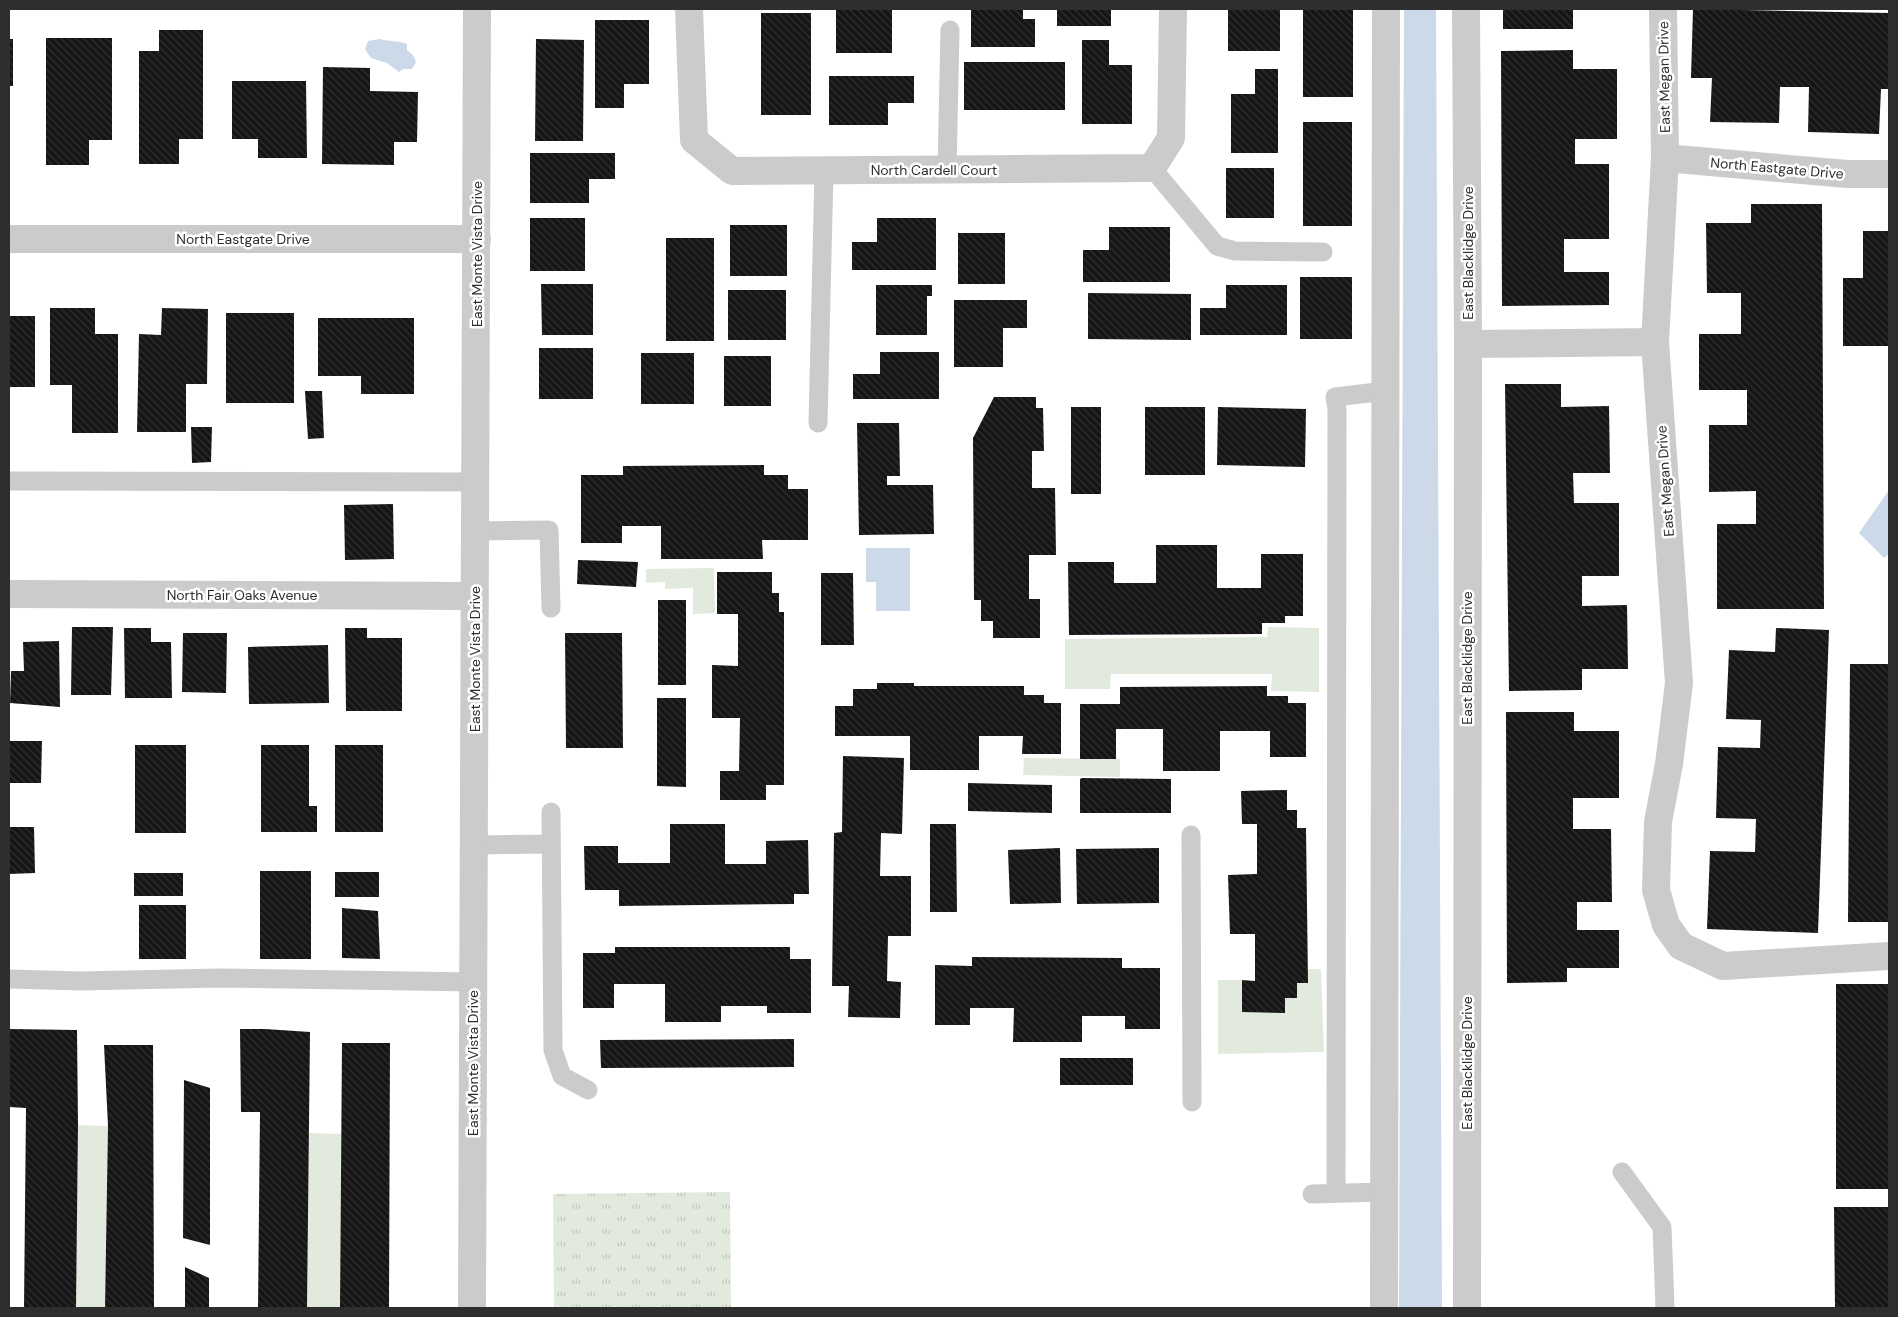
<svg xmlns="http://www.w3.org/2000/svg" width="1898" height="1317" font-family="'DM Sans',sans-serif">
<style>
.green{fill:#e2eadd}
.park{fill:url(#park-tufts)}
.water{fill:#cbd9e8}
.building{fill:url(#building-back-hatch)}
.lines{fill:none;stroke-linecap:round;stroke-linejoin:round}
.lane{stroke:#cbcbcb;stroke-width:19}
.street{stroke:#cbcbcb;stroke-width:28}
.labels{text-anchor:middle;dominant-baseline:central;stroke-width:5;stroke-linejoin:round;paint-order:stroke}
.street-label{font-size:14px;fill:#2e2e2e;stroke:#fff}
</style>
<defs>
<pattern id="park-tufts" width="24" height="20" patternUnits="userSpaceOnUse" patternTransform="scale(1.25)"><rect width="24" height="20" fill="#e2eadd"/><path d="M3 7l-1-3M5 7V3M7 7l1-3M15 17l-1-3M17 17v-4M19 17l1-3" fill="none" stroke="#c2c9be"/></pattern>
<pattern id="building-back-hatch" width="6" height="6" patternUnits="userSpaceOnUse" patternTransform="scale(1.25)"><rect width="6" height="6" fill="#151515"/><path d="M-1 5l2 2M0 0l6 6M5-1l2 2" fill="none" stroke="#2f2f2f"/></pattern>
</defs>
<rect width="100%" height="100%" fill="#fff"/>
<path class="green" d="M714 568 715 613 693 614V588L665 589V582L646 583V569Z
M1268 627 1319 628V692L1271 691 1272 674H1111L1110 689H1065V639L1267 637Z
M1024 758 1120 759V777L1023 775Z
M1308 969H1321L1324 1052 1218 1054V980H1242V1012L1285 1013V998L1297 983H1308Z
M78 1125 108 1126 105 1308H76Z
M309 1133 341 1134 340 1308H307Z"/>
<path class="park" d="M730 1192 731 1308H554L553 1194Z"/>
<path class="water" d="M1404 9H1436L1442 1308H1399Z
M380 39C390 42 397 40 407 44V50L413 55 416 62 412 69H403L399 72 387 63 371 58 365 49 368 41Z
M1889 490V554L1884 558 1859 533Z
M866 548H910V611H876V582H866Z"/>
<path class="building" d="M836 9H892V53H836Z
M971 9H1023V19H1035V47H971Z
M1057 9H1111V26H1057Z
M1228 9H1280V51H1228Z
M1303 9H1353V97H1303Z
M1503 9H1573V29H1503Z
M1693 9 1889 13V89H1881L1879 134 1808 132 1809 87H1780L1779 123 1710 122 1712 78H1691Z
M761 13H811V115H761Z
M595 20H649V84H624V108H595Z
M159 30H203V139H179V164H139V51H159Z
M46 38H112V140H89V165H46Z
M9 39H13V86H9Z
M536 39 584 40 583 141H535Z
M1082 40H1109V65H1132V124H1082Z
M1573 50V69H1617V139H1575V164H1609V239H1564V272H1609V305L1502 306 1501 51Z
M964 62H1065V110H964Z
M323 67 370 68V91L418 92 417 142H394V165L322 164Z
M1255 69H1278V153H1231V94H1255Z
M829 76H914V103H888V125H829Z
M232 81H306L307 158H258V139H232Z
M1303 122H1352V226H1303Z
M530 153H615V179H589V203H530Z
M1226 168H1274V218H1226Z
M1751 204H1822L1824 609H1717V524H1756V491L1709 492V425H1747V390H1699V334H1741V293H1707L1706 223H1751Z
M530 218H585V271H530Z
M877 218H936V270H852V242H877Z
M730 225H787V276H730Z
M1109 227H1170V282H1083V250H1109Z
M1863 231H1889V346H1843V278H1863Z
M958 233H1005V284H958Z
M666 238H714V341H666Z
M1300 277H1352V339H1300Z
M541 284H593V335H542Z
M876 285H932V296H927V335H876Z
M1226 285H1287V335H1200V308H1226Z
M728 290H786V340H728Z
M1088 293 1191 294V340L1088 339Z
M954 300H1027V328H1003V367H954Z
M50 308H95V334H118V433H72V385H50Z
M162 308 208 309 207 384H186V432H137L139 334 161 335Z
M226 313H294V403H226Z
M9 316H35V387H9Z
M318 318H414V394H361V376H318Z
M539 348H593V399H539Z
M880 352H939V399H853V374H880Z
M641 353H694V404H641Z
M724 356H771V406H724Z
M1505 384H1561V407L1609 406 1610 473H1573L1574 503H1619V576H1582V606L1627 605 1628 669H1582V690L1509 691Z
M305 391H322L324 438 308 439Z
M994 397H1036V408H1043L1044 451H1032V488H1055L1056 555H1029V599H1040V638H993V621H981V600H974L973 438Z
M1071 407H1101V494H1071Z
M1145 407H1205V475H1145Z
M1218 407 1306 409 1305 467 1217 465Z
M857 423H899L900 476H887V485H933L934 534 859 535Z
M191 427H212L211 462 192 463Z
M764 465V475H788V489H808V540H762L763 559H661V526H622V543H581V475H623V466Z
M393 504 394 559 345 560 344 505Z
M1156 545H1217V588H1261V554H1303V616H1285V623H1262V634L1069 635 1068 562H1114V583H1156Z
M578 560 638 562 636 587 577 584Z
M717 572H772V593H779V612H784V785H766V800H720V771H739L740 718H712V665L738 666V614H717Z
M821 573H853L854 645H821Z
M658 600H686V685H658Z
M72 627H113L111 695H71Z
M124 628H151V642H171L172 698H125Z
M345 628H367V638H402V711H346Z
M1776 628 1829 630 1818 933 1707 929 1710 851 1755 852 1756 819 1716 818 1718 747 1760 748 1761 720 1726 719 1729 650 1775 652Z
M183 633H227L226 693 182 692Z
M565 633H622L623 748H566Z
M59 641 60 707 10 703 11 671H24L23 642Z
M328 645 329 703 249 704 248 647Z
M1850 664H1889V922H1848Z
M877 683H914V686H1024V695H1044V703H1061V754H1022L1023 736H979V770H910V736H835V706H853V689H877Z
M1267 686V696H1288V703H1306V757H1270V731H1220V771H1163V729H1116V759H1080V704H1120V687Z
M657 698H686V787L657 786Z
M1506 712H1574V731H1619V798H1573V829H1611L1612 902H1577V930H1619V968H1567V982L1507 983Z
M9 741H42L41 783H9Z
M135 745H186V833H135Z
M261 745H309V806H317V832H261Z
M335 745H383V832H335Z
M843 756 904 758 902 834 881 833 880 876H911V936H888L887 981 901 982 900 1018 848 1017 849 986H832L834 833 842 832Z
M1082 778 1171 779V813H1080V779Z
M968 783 1052 785V813L968 811Z
M1287 790V810H1297V828H1306L1308 983H1297V998H1285V1013L1242 1012V980L1255 981V934H1230L1228 875 1257 874V824H1242L1241 791Z
M670 824H725V864H766V841L808 840 809 894H794V904L619 906V890H585L584 846H618V863H670Z
M930 824H956L957 912H930Z
M9 827H34L35 873 9 874Z
M1060 848 1061 903 1010 904 1008 850Z
M1159 848V903L1077 904 1076 849Z
M260 871H311V959H260Z
M335 872H379V897H335Z
M134 873H183V896H134Z
M139 905H186V959H139Z
M342 908 378 911 380 959 342 958Z
M615 947H790V959H811V1013H767V1006H721V1022H665V984H614V1008H583V953H615Z
M972 957 1122 958V968H1160V1029H1125V1016H1082V1042H1013L1014 1008H970V1025H935V965L972 966Z
M1836 984H1889V1189H1836Z
M9 1029 77 1030 78 1125 76 1308H24L26 1108 9 1107Z
M240 1029H265L310 1032 307 1308H258L260 1112H241Z
M794 1039V1067L601 1068 600 1040Z
M342 1043H390L389 1308H340Z
M104 1045H153L154 1308H105L108 1126Z
M1060 1058H1133V1085H1060Z
M184 1080 210 1088V1245L183 1238Z
M1834 1207H1889V1308H1835Z
M185 1267 209 1278V1308H185Z"/>
<g class="lines">
<path class="lane" d="M1152 168 1217 246 1235 251 1323 252
M947 170 950 30
M818 423 824 171
M9 481 476 482
M476 531 549 530 551 608
M551 812 553 1050 562 1076 588 1090
M1191 835 1192 1102
M474 845 551 844
M9 979 81 981 220 978 473 982
M1622 1172 1662 1227 1665 1308
M1336 1193 1337 409 1335 397 1386 391
M1312 1194 1384 1192"/>
<path class="street" d="M689 9 694 140 732 171 1152 168 1171 138 1173 9
M1466 9 1468 344 1467 1308
M1663 9 1665 158 1655 342 1679 683 1669 764 1658 822 1656 890 1666 925 1681 946 1723 966 1889 956
M1665 158 1847 174H1889
M9 239H477
M1468 344 1655 342
M9 594 475 596
M472 1308 477 9
M1384 1308 1386 9"/>
</g>
<g class="labels">
<g class="street-label">
<text transform="translate(1664 77) rotate(-91)">East Megan Drive</text>
<text transform="translate(1777 168) rotate(5)">North Eastgate Drive</text>
<text x="934" y="170">North Cardell Court</text>
<text x="243" y="239">North Eastgate Drive</text>
<text transform="translate(1468 253) rotate(-90)">East Blacklidge Drive</text>
<text transform="translate(477 254) rotate(-90)">East Monte Vista Drive</text>
<text transform="translate(1665 481) rotate(-94)">East Megan Drive</text>
<text x="242" y="595">North Fair Oaks Avenue</text>
<text transform="translate(1467 658) rotate(-90)">East Blacklidge Drive</text>
<text transform="translate(475 659) rotate(-90)">East Monte Vista Drive</text>
<text transform="translate(473 1063) rotate(-90)">East Monte Vista Drive</text>
<text transform="translate(1467 1063) rotate(-90)">East Blacklidge Drive</text>
</g>
</g>
<rect width="1898" height="1317" fill="none" stroke="#2e2e2e" stroke-width="20"/>
</svg>
